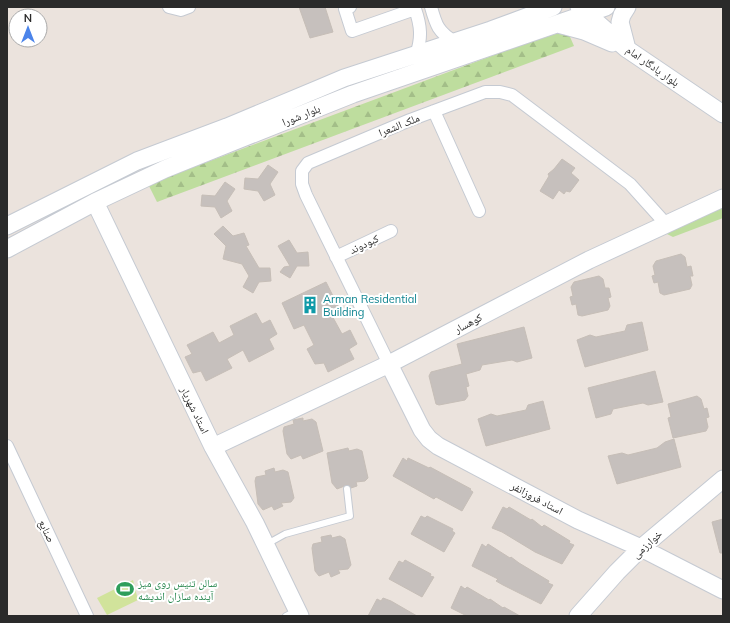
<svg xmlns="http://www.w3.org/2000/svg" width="730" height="623" font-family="Mulish,'Noto Naskh Arabic',sans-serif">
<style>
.forest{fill:url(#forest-firs)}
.park{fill:#bedd9e}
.pitch{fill:#d1e39b}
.building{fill:#c6c0bd;stroke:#c6beb7}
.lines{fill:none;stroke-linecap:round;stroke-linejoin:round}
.lane-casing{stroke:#c5cad2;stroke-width:8}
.street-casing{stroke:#c5cad2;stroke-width:14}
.secondary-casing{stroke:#c5cad2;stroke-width:19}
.lane{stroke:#fff;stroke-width:6}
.street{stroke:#fff;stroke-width:12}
.secondary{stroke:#fff;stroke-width:17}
.labels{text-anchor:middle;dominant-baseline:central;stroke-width:4;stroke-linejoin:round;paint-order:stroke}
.street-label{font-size:11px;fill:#2a2a2a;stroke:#fff}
.culture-label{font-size:11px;fill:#0d838f;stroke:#fff;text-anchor:start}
.leisure-label{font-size:11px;fill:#27864d;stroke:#fff;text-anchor:start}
</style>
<defs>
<pattern id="forest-firs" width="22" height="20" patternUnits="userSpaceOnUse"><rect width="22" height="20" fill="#bedd9e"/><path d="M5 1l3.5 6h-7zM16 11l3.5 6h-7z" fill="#a3be88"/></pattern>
</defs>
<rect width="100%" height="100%" fill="#ebe3dd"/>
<path class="forest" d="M567 30 574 46 157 202 148 184 513 48Z"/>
<path class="park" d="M723 202V218L673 237 665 233Z"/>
<path class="pitch" d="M133 580 138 600 107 615 97 598Z"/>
<path class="building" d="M299 7H325L333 32 310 38Z
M562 159 575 168 571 173 579 180 570 192 566 191 564 194 559 190 553 199 540 191 549 176 548 174 554 169Z
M268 165 278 172 270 184 275 195 264 201 258 191 244 189 245 178 258 179Z
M225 182 235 189 227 201 232 211 221 218 215 207 201 206 202 195 215 196Z
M223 226 233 236 244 233 249 245 246 246 259 268H270L271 281 259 282 253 293 243 287 249 276 242 264 223 259 226 246 214 234Z
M289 240 297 253 308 252 309 266H297L290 278 280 272 284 267 290 266 278 246Z
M681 254 685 257 687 267 691 266 693 276H690L692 285 690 289 664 295 660 293 658 282 654 283 652 276 655 275 653 266 656 261Z
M599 276 603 279 605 288H609L611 297 608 298 610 306 608 310 582 316 578 315 576 304 572 305 570 297 573 296 571 287 574 282Z
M326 282 339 308 330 312 342 334 350 330 357 344 349 349 354 359 328 372 324 363 315 364 307 349 314 345 304 325 294 329 282 303Z
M256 313 262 324 270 320 277 334 269 339 274 349 249 362 243 350 227 359 232 368 206 381 201 371 193 373 185 357 192 354 187 345 213 332 219 343 234 335 230 326Z
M642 322 648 350 585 367 577 340 590 335 596 337 625 331 627 325Z
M524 327 532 358 517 362 512 360 482 365 480 370 466 374 469 386 466 387 468 396 465 400 439 405 436 404 429 376 431 372 462 364 457 344Z
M655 371 663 402 648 405 643 403 613 409 611 414 596 418 588 388Z
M697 396 701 399 704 409 707 408 709 417 706 418 708 427 706 431 673 438 668 418 671 417 668 404Z
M543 401 550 429 486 446 478 419 491 414 497 416 526 410 528 405Z
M303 418V421L312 419 316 422 323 451 303 459 301 455 291 459 287 454 283 431 284 427 294 424 293 420Z
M674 439 681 467 617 484 608 456 622 453 628 455 657 448 665 442Z
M348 448 349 451 357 449 362 451 368 478 365 481 356 482 357 486 351 488 347 485 337 489 332 483 327 453Z
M403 458 407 461 408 458 429 468 430 467 471 489 470 490 473 492 462 511 436 497 434 499 393 476Z
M274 468 275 472 283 470 288 472 294 498 291 502 281 503 283 506 274 510 272 506 263 510 258 504 255 481 256 477 266 475 265 471Z
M503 507 507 509 509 507 531 520 532 519 542 527 544 525 570 541 569 543 574 545 562 564 535 552 502 532 492 528Z
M421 516 425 518 427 516 453 529 452 531 455 533 444 552 411 534Z
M723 519V553H720L712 522Z
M331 535 332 538 340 536 345 539 351 565 348 569 338 570 340 573 331 577 329 572 319 576 315 571 312 548 313 544 322 542 321 537Z
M482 544 486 547 488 544 510 558 511 557 519 563 549 581 548 583 553 585 541 604 503 585 496 581 498 579 472 566Z
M405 560 431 574 430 576 434 577 422 597 389 579 399 561 403 563Z
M461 586 465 589 467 587 489 600 490 599 503 608 504 607 520 616H467L451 608Z
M383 598 391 601 417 616H368L377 599 381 601Z"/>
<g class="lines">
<g class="lane-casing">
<path id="lane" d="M267 544 285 534 350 516 347 489
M286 616 296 611"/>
</g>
<g class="street-casing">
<path id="street" d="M169 7 181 10 189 7
M350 7 345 9 352 31 415 9C421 26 422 38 416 55
M431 7C436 25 438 32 455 42
M434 111 479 211
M336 257 391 231
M389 364 306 195 302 184V171L308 163 410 120 485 92H500L512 95 630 184 666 224
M7 446 87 616"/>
</g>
<g class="secondary-casing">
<path id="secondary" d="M579 7 627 49 723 114
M627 7 622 15 620 22 627 49
M558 24 584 31 612 43
M95 202 213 447 255 523 300 616
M7 226 137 161 227 127 318 89 344 78 491 30 553 7
M7 249 95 202 165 169 353 94 606 7
M389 364 422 430 429 439 438 446 578 520 641 548 723 590
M213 447 389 364 589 260 723 198
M578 616 617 572 641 548 723 479"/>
</g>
<use href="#lane" class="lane"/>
<use href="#street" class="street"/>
<use href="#secondary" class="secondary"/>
</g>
<defs>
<g id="building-bare" transform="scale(1.38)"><path d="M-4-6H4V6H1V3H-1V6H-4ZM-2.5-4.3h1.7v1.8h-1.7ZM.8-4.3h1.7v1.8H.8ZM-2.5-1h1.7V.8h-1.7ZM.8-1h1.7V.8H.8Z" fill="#0f9aa8" stroke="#fff" stroke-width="2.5" paint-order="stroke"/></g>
<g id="stadium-bare" transform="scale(1.38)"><path d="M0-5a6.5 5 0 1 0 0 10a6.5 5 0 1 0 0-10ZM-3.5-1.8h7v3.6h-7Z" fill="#2e9e5b" stroke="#fff" stroke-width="2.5" paint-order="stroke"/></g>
</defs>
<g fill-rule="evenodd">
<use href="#building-bare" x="310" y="305"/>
<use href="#stadium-bare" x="125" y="589"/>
</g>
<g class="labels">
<g class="street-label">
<text transform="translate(653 66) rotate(35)">بلوار یادگار امام</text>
<text transform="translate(301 115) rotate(-22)">بلوار شورا</text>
<text transform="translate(399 125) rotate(-22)">ملک الشعرا</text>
<text transform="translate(364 244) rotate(-25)">کبودوند</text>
<text transform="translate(468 323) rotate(-28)">کوهسار</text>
<text transform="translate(195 410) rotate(64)">استاد شهریار</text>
<text transform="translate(537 498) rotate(28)">استاد فروزانفر</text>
<text transform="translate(47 531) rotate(65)">صنایع</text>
<text transform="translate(647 544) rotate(-42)">خوارزمی</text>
</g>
<g class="culture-label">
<text x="323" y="299">Arman Residential<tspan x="323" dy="13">Building</tspan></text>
</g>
<g class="leisure-label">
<text x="138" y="583">سالن تنیس روی میز<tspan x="138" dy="13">آینده سازان اندیشه</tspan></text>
</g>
</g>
<rect width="730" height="623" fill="none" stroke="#2a2a2a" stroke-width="16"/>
<g transform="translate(28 28)"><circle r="19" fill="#ffffff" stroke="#aaaaaa"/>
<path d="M0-3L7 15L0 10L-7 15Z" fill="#4b84ea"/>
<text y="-6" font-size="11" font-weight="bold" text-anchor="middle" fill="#2a2a2a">N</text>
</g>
</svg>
